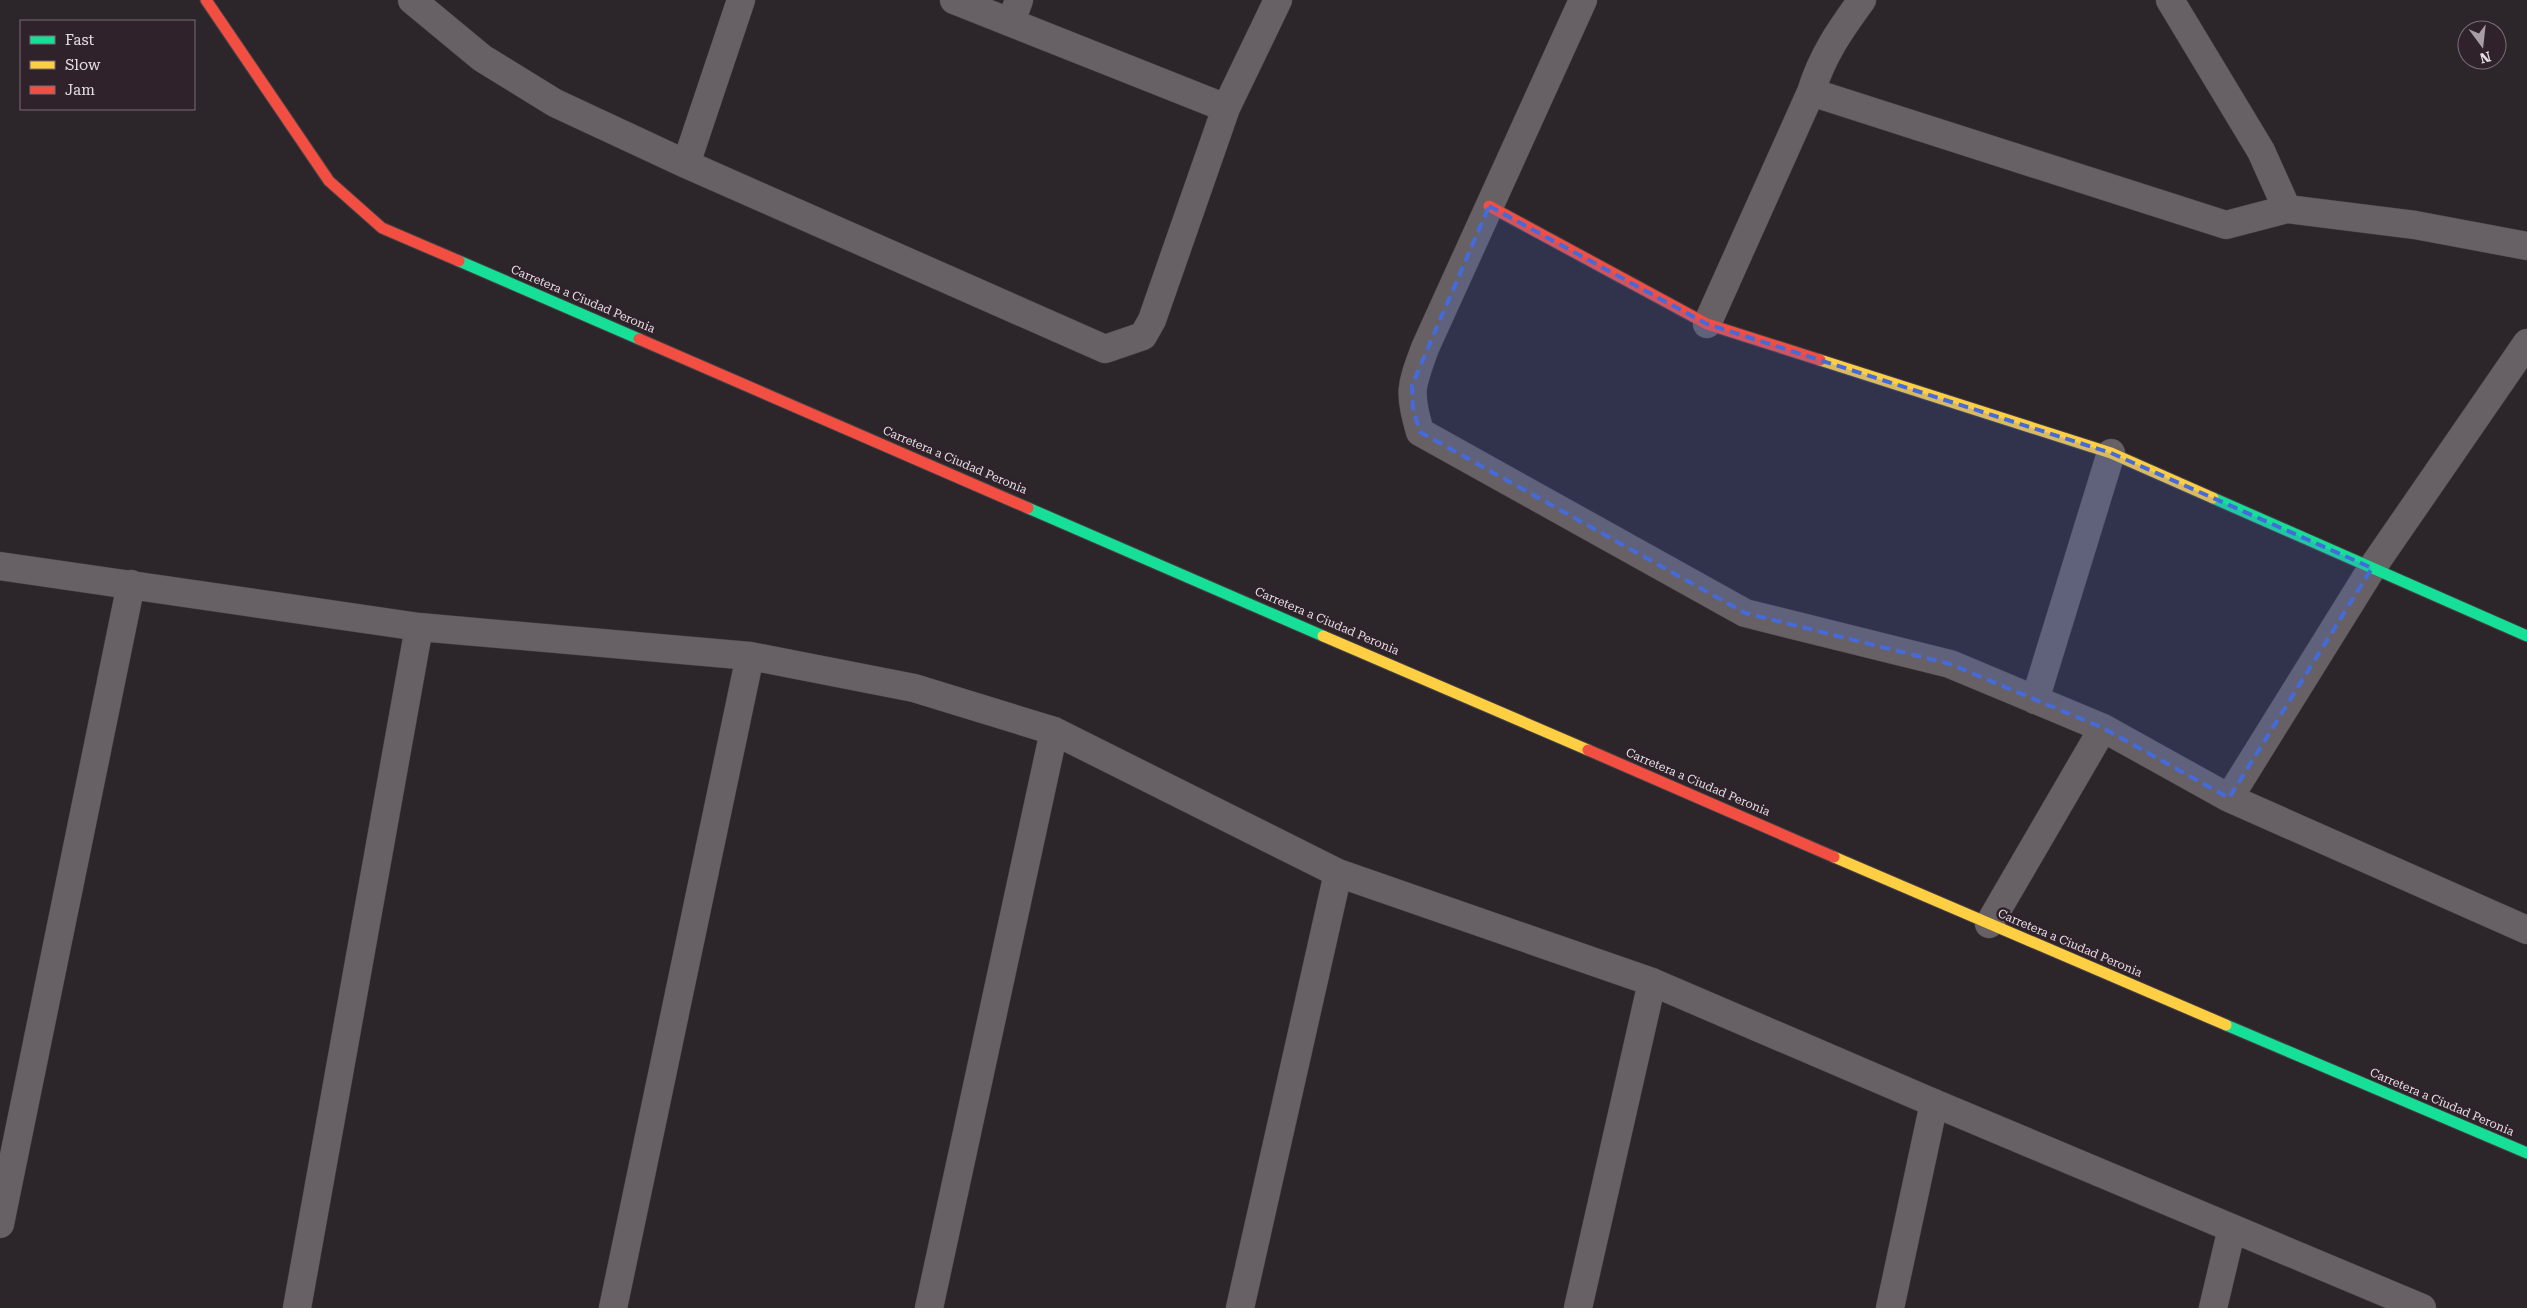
<svg xmlns="http://www.w3.org/2000/svg" width="2527" height="1308" font-family="'Roboto Serif',serif">
<style>
.lines{fill:none;stroke-linecap:round;stroke-linejoin:round}
.street-casing{stroke:#464145;stroke-width:29}
.fast-casing{stroke:#464145;stroke-width:13}
.slow-casing{stroke:#464145;stroke-width:13}
.jam-casing{stroke:#464145;stroke-width:13}
.street{stroke:#676165;stroke-width:28}
.fast{stroke:#16e098;stroke-width:11}
.slow{stroke:#ffcf43;stroke-width:11}
.jam{stroke:#f24e42;stroke-width:11}
.marked{fill:#456bda;fill-opacity:0.2;stroke:#456bda;stroke-width:4;stroke-dasharray:10 6;stroke-linejoin:round}
.labels{text-anchor:middle;dominant-baseline:central;stroke-width:5;stroke-linejoin:round;paint-order:stroke}
.street-label{font-size:12px;fill:#e7dee4;stroke:#30222b}
</style>
<rect width="100%" height="100%" fill="#2c262a"/>
<g class="lines">
<g class="street-casing">
<path id="street" d="M412 0 482 58 555 103 686 164 1105 349 1143 336 1152 320 1226 108 1278 0
M954 0 1226 108
M1583 0 1425 348C1411 386 1408 392 1420 432L1745 613 1950 664 2103 728 2229 798 2527 930
M2170 0 2261 151 2287 209
M1011 22 1019 0
M1811 92 2226 225 2287 209 2415 225 2527 246
M686 164 741 0
M1707 324 1811 92C1822 56 1840 30 1862 0
M0 566 419 627 750 656 914 688 1054 731 1338 873 1652 982 1934 1103 2422 1308
M2035 700 2111 453
M2229 798 2372 568 2527 343
M1989 924 2103 728
M0 1224 131 584
M297 1308 419 627
M613 1308 750 656
M929 1308 1054 731
M1240 1308 1338 873
M1578 1308 1652 982
M1890 1308 1934 1103
M2213 1308 2232 1228"/>
</g>
<g class="fast-casing">
<path id="fast" d="M459 261 639 339
M2213 498 2527 636
M1028 508 1323 636
M2226 1025 2527 1153"/>
</g>
<g class="slow-casing">
<path id="slow" d="M1820 360 2111 453 2213 498
M1323 636 1588 750
M1834 857 2226 1025"/>
</g>
<g class="jam-casing">
<path id="jam" d="M206 0 329 181 382 228 459 261
M1489 206 1707 324 1820 360
M639 339 1028 508
M1588 750 1834 857"/>
</g>
<use href="#street" class="street"/>
<use href="#fast" class="fast"/>
<use href="#slow" class="slow"/>
<use href="#jam" class="jam"/>
</g>
<path class="marked" d="M1489 206 1707 324 2111 453 2372 568 2229 798 2103 728 1950 664 1745 613 1420 432 1413 409 1412 385Z"/>
<g class="labels">
<g class="street-label">
<text transform="translate(583 299) rotate(23)">Carretera a Ciudad Peronia</text>
<text transform="translate(955 460) rotate(23)">Carretera a Ciudad Peronia</text>
<text transform="translate(1327 621) rotate(23)">Carretera a Ciudad Peronia</text>
<text transform="translate(1698 782) rotate(23)">Carretera a Ciudad Peronia</text>
<text transform="translate(2070 943) rotate(23)">Carretera a Ciudad Peronia</text>
<text transform="translate(2442 1102) rotate(23)">Carretera a Ciudad Peronia</text>
</g>
</g>
<rect x="20" y="20" width="175" height="90" fill="#30222b" stroke="#796d75"/>
<rect x="30" y="36" width="25" height="8" fill="#16e098" stroke="#796d75"/>
<text x="65" y="45" font-size="15" fill="#e7dee4">Fast</text>
<rect x="30" y="61" width="25" height="8" fill="#ffcf43" stroke="#796d75"/>
<text x="65" y="70" font-size="15" fill="#e7dee4">Slow</text>
<rect x="30" y="86" width="25" height="8" fill="#f24e42" stroke="#796d75"/>
<text x="65" y="95" font-size="15" fill="#e7dee4">Jam</text>
<g transform="translate(2482 45) rotate(165)"><circle r="24" fill="#30222b" stroke="#796d75"/>
<path d="M0-4L9 19L0 12L-9 19Z" fill="#a69ea3"/>
<text y="-8" font-size="14" font-weight="bold" text-anchor="middle" fill="#e7dee4">N</text>
</g>
</svg>
